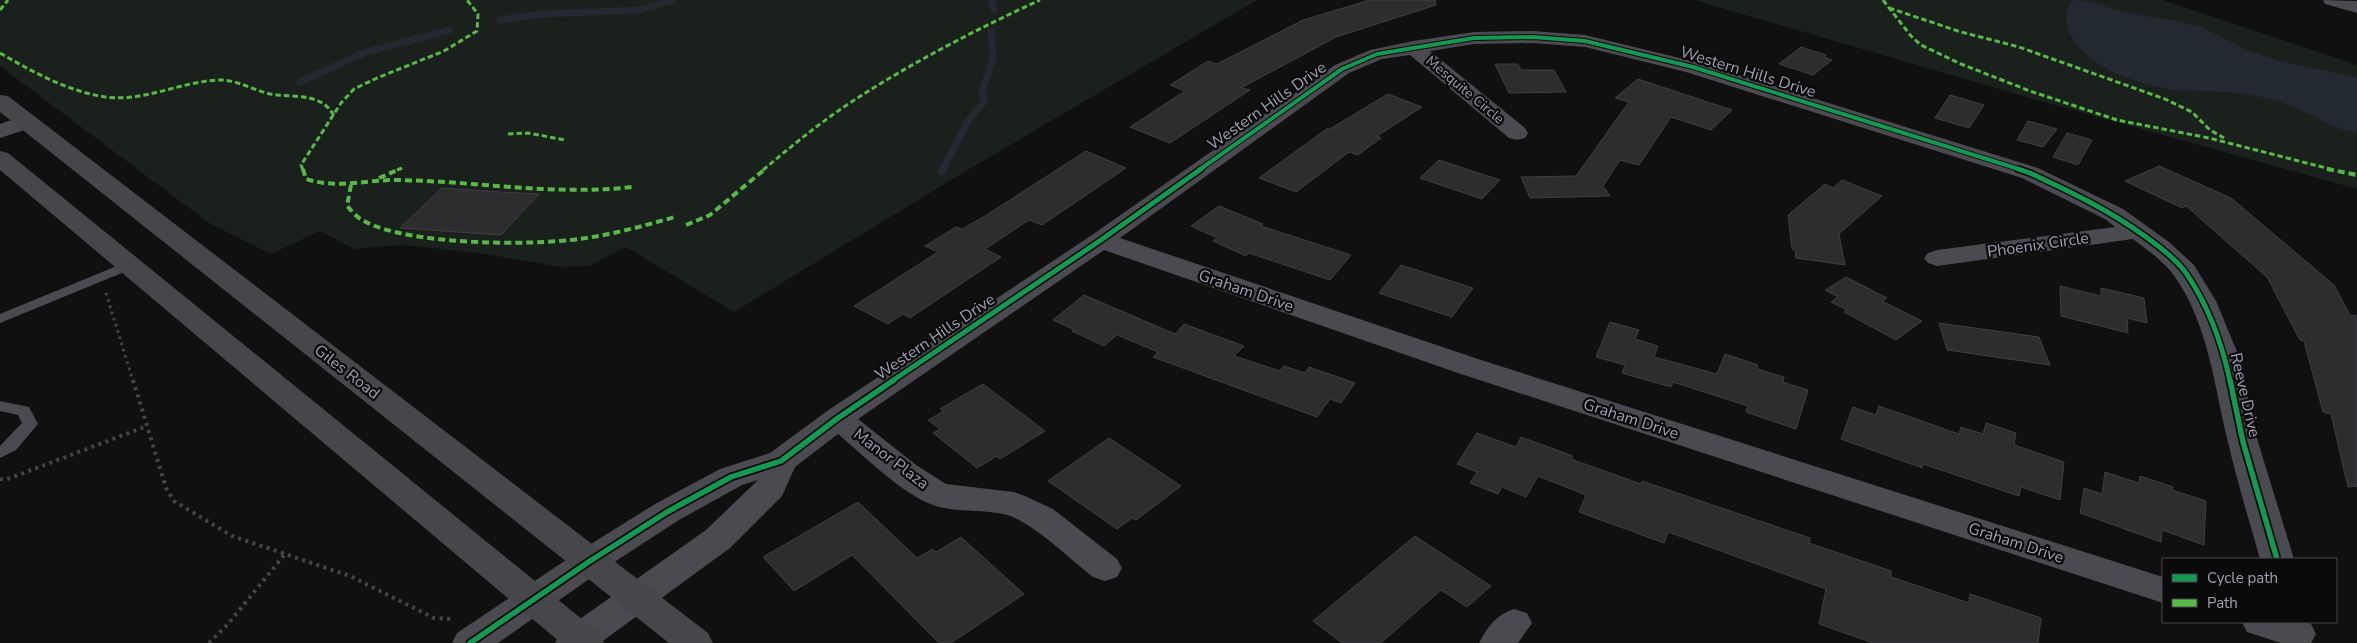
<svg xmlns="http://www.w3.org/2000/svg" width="2357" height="643" font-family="'Nunito Sans',sans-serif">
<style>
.green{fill:#1a201b}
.water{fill:#232931}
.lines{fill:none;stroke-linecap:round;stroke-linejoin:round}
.stream-far1{stroke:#232931;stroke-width:7}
.stream{stroke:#232931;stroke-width:8}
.building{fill:#2d2d2f;stroke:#3f3f44}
.path-far1{stroke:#45464b;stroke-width:3;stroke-dasharray:2.5 4;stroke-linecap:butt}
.path{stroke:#45464b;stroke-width:4;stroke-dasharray:3 4.5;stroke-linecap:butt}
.lane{fill:#4a4a50;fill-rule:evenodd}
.street{fill:#4a4a50;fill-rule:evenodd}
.primary{fill:#46464b;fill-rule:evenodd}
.quiet-far1{stroke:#58b947;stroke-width:3;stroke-dasharray:5.5 3;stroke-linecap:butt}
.quiet{stroke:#58b947;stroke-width:4;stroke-dasharray:7 4;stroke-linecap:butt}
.cycleway-far2-casing{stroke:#0a0a0b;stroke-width:6}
.cycleway-far1-casing{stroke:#0a0a0b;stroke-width:8}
.cycleway-casing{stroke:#0a0a0b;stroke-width:9}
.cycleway-far2{stroke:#139951;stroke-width:4}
.cycleway-far1{stroke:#139951;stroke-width:5}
.cycleway{stroke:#139951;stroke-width:5.5}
.labels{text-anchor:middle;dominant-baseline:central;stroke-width:4.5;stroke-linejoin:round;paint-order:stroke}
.far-street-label{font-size:14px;fill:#9fa1b2;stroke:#0a0a0b}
.street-label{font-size:16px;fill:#9fa1b2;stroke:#0a0a0b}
</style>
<rect width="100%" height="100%" fill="#101010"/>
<path class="green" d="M0 0H1257L966 171 734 312 626 247 589 266 562 267 478 253 403 245 354 249 320 231 271 254 209 223 0 66Z
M1694 0H2162L2357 65V189L2037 100Z"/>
<path class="water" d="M2074 0C2092 0 2107 8 2125 12 2149 18 2174 19 2197 26 2217 33 2233 45 2253 52 2286 64 2322 70 2357 77V133C2336 130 2320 118 2301 110 2290 105 2277 101 2265 98 2233 90 2210 92 2178 90 2142 87 2079 66 2068 28 2065 17 2065 7 2074 0Z"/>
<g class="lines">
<path class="stream-far1" d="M991 0 994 10
M500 20 542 14 639 10 673 0
M300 82 364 53 449 30
M942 170 970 118 984 102 982 92 993 58 991 31"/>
<path class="stream" d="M942 171 943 169"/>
</g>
<path class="building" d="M1370 0H1435L1436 5 1336 37 1241 88 1250 90 1170 143 1130 127 1185 91 1170 85 1208 61 1217 64 1303 20Z
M1801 47 1826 55 1824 57 1832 60 1813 75 1779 64Z
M1495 64H1518L1521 70H1554L1566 92 1509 93Z
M1638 79 1732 110 1711 130 1671 117 1639 165 1620 160 1603 186 1610 196 1530 198 1521 177 1576 176 1629 102 1615 98Z
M1388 94 1422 107 1377 136 1381 138 1358 155 1349 152 1296 192 1259 178 1328 128 1330 129Z
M1950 95 1984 105 1969 128 1935 118Z
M2028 121 2057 129 2043 147 2017 140Z
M2067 133 2092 140 2078 165 2053 157Z
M1086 151 1126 168 1042 225 1029 220 985 249 1001 257 910 318 903 314 888 324 854 306 938 252 925 246 956 227 962 229 982 218Z
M1439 160 1500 180 1482 199 1420 178Z
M2159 166 2231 198 2334 285 2350 315 2357 316V486L2348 487 2331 414 2323 412 2304 341 2300 340 2267 277 2186 206 2182 208 2125 181Z
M1842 180 1882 196 1839 234 1845 265 1796 258 1795 250 1792 249 1788 215 1825 184 1833 188Z
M442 188 501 192 539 194 501 235 400 228Z
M1219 206 1263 224 1261 226 1351 255 1330 280 1249 253 1246 256 1213 241 1217 238 1191 226Z
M1401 265 1473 288 1452 317 1379 293Z
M1846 277 1887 298 1882 301 1922 321 1896 340 1844 312 1847 310 1831 302 1838 297 1825 290Z
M2060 286 2101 296V288L2144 298 2147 323 2127 318 2128 333 2061 316Z
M1084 295 1175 334 1184 324 1244 346 1234 356 1280 371 1284 366 1305 373 1309 367 1355 383 1341 403 1330 399 1317 417 1153 357 1158 352 1117 335 1104 346 1072 331 1075 330 1053 320Z
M1610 322 1639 330 1635 339 1658 346 1654 357 1717 374 1725 354 1758 365 1757 369 1784 377 1783 382 1808 390 1796 429 1746 412 1748 406 1673 382 1671 387 1622 373 1625 365 1596 357Z
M1939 323 2039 337 2050 365 1947 350Z
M983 384 1045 431 1000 459 997 456 977 468 933 433 940 429 928 420 944 411 940 409Z
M1879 406 1959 434 1961 427 1983 434 1986 423 2016 433 2014 445 2064 462 2060 500 2021 487 2019 496 1923 464 1922 468 1841 439 1853 407 1876 415Z
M1477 433 1516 447 1521 437 1573 456 1571 459 1641 484 1642 481 1810 538 1809 543 1891 571V577L1969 603 1970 594 2041 618 2038 643H1873L1819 624 1826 589 1668 532 1664 543 1579 512 1586 495 1538 476 1526 497 1502 487 1498 494 1470 483 1477 472 1457 464Z
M1109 438 1181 486 1136 520 1132 518 1117 529 1048 481Z
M2105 472 2139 483 2140 476 2173 487 2172 490 2206 501 2204 545 2162 530 2161 542 2080 513 2084 488 2102 494Z
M858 502 917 558 933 549 936 552 961 537 1024 594 951 643H939L852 555 794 591 763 557Z
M1415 536 1491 586 1467 607 1441 590 1381 643H1342L1313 621Z"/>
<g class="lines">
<path class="path-far1" d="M106 293 133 381"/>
<path class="path" d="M133 380 166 488 174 501 232 536 350 576 434 618 452 619
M0 479 5 480 147 426
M209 643 228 624 285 554"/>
<path class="lane" d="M129 261 134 262 135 265 134 268 0 323V314Z
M0 401 29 407 38 424 16 450 0 458V446L22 423 18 415 0 411Z"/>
<path class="street" d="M2323 0 2357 1V13L2325 4Z
M1533 31 1585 35 1700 63 2038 168 2123 209 2169 242 2194 265 2216 301 2238 354 2258 442 2294 559H2260C2249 520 2237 481 2228 442 2214 386 2209 326 2175 277 2165 262 2147 250 2133 239L1937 266 1928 263 1924 258 1928 253 1937 250 2115 227 2105 219 2022 178 1686 72 1585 47 1533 43 1474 44 1430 51 1525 128 1528 133 1525 138 1517 140 1509 138 1410 55 1382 59 1349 73 1120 238 1478 359 2163 577V603L1458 373 1104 250 858 419 916 465 946 484 1014 492 1025 496 1053 509 1117 559 1122 568 1117 577 1105 581 1093 577C1071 560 1032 522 1007 515 982 508 952 514 928 503 897 489 864 456 838 434L795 467 782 496 730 548 600 643H555L560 633 706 530 758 480 742 485 679 520 602 570 498 643H452L457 633 578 552 655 504 720 469 770 453 827 411 1092 235 1335 65 1370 50 1413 41 1474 32Z
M26 115 34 117 37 122 34 127 0 138V124Z
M1514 609 1527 613 1532 623 1518 643H1479C1487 627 1497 614 1514 609Z
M2242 622H2305L2311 624 2316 634 2311 643H2281L2247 632Z"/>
<path class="primary" d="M0 95 8 96 708 633 713 643H669L0 112Z
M0 151 8 153 599 633 604 643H561L0 170Z"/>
<path class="quiet-far1" d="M1883 0 1911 36 1921 45 1961 64 2030 91 2117 120 2209 138 2334 170
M1889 8 1961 32 2019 47 2165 99 2192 112 2210 130 2224 138
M0 10 8 0
M0 53C33 72 67 91 105 97 145 102 179 82 218 80 239 79 256 93 277 95 298 97 323 94 334 116
M508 134 528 133 565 140
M303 170 301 165 341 103 354 89 377 78 444 51 477 31 478 14 467 0
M397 170 405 167
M763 170C793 145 823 120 856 99 913 62 979 28 1040 0"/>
<path class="quiet" d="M303 169 306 179C336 189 365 180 396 180 476 181 553 196 632 187
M2327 169 2357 175
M379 178 400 169
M351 185 347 206C352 211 357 218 364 221 408 245 528 246 579 239 611 235 643 226 675 217
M686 225 710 215 765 169"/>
<g class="cycleway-far2-casing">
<path id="cycleway-far2" d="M1199 170 1342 69 1377 54 1474 38 1533 37 1585 41 1693 67 2022 170"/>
</g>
<g class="cycleway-far1-casing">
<path id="cycleway-far1" d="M2018 169 2030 173C2071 192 2109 210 2146 237 2160 247 2176 259 2186 273 2208 305 2222 344 2230 381
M892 381 1101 240 1201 169"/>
</g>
<g class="cycleway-casing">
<path id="cycleway" d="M2230 380 2243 442 2277 559
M470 643 590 561 667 512 731 477 781 461 838 418 894 380"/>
</g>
<use href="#cycleway-far2" class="cycleway-far2"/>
<use href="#cycleway-far1" class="cycleway-far1"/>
<use href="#cycleway" class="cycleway"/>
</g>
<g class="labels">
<g class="far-street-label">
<text transform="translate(1465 90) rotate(40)">Mesquite Circle</text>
</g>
<g class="street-label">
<text transform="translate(1748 72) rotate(17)">Western Hills Drive</text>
<text transform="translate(1267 106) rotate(-35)">Western Hills Drive</text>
<text transform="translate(2038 245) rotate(-8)">Phoenix Circle</text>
<text transform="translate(1246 291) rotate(19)">Graham Drive</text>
<text transform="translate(935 337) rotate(-34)">Western Hills Drive</text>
<text transform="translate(347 372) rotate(38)">Giles Road</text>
<text transform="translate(2245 395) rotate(77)">Reeve Drive</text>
<text transform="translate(1631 419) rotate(18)">Graham Drive</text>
<text transform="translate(891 459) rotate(37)">Manor Plaza</text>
<text transform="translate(2016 543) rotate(18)">Graham Drive</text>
</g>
</g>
<rect x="2162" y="558" width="175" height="65" fill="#0a0a0b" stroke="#46464e"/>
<rect x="2172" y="574" width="25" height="8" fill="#139951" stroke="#46464e"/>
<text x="2207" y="583" font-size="15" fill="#9fa1b2">Cycle path</text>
<rect x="2172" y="599" width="25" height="8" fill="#58b947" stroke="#46464e"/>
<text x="2207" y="608" font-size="15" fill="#9fa1b2">Path</text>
</svg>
